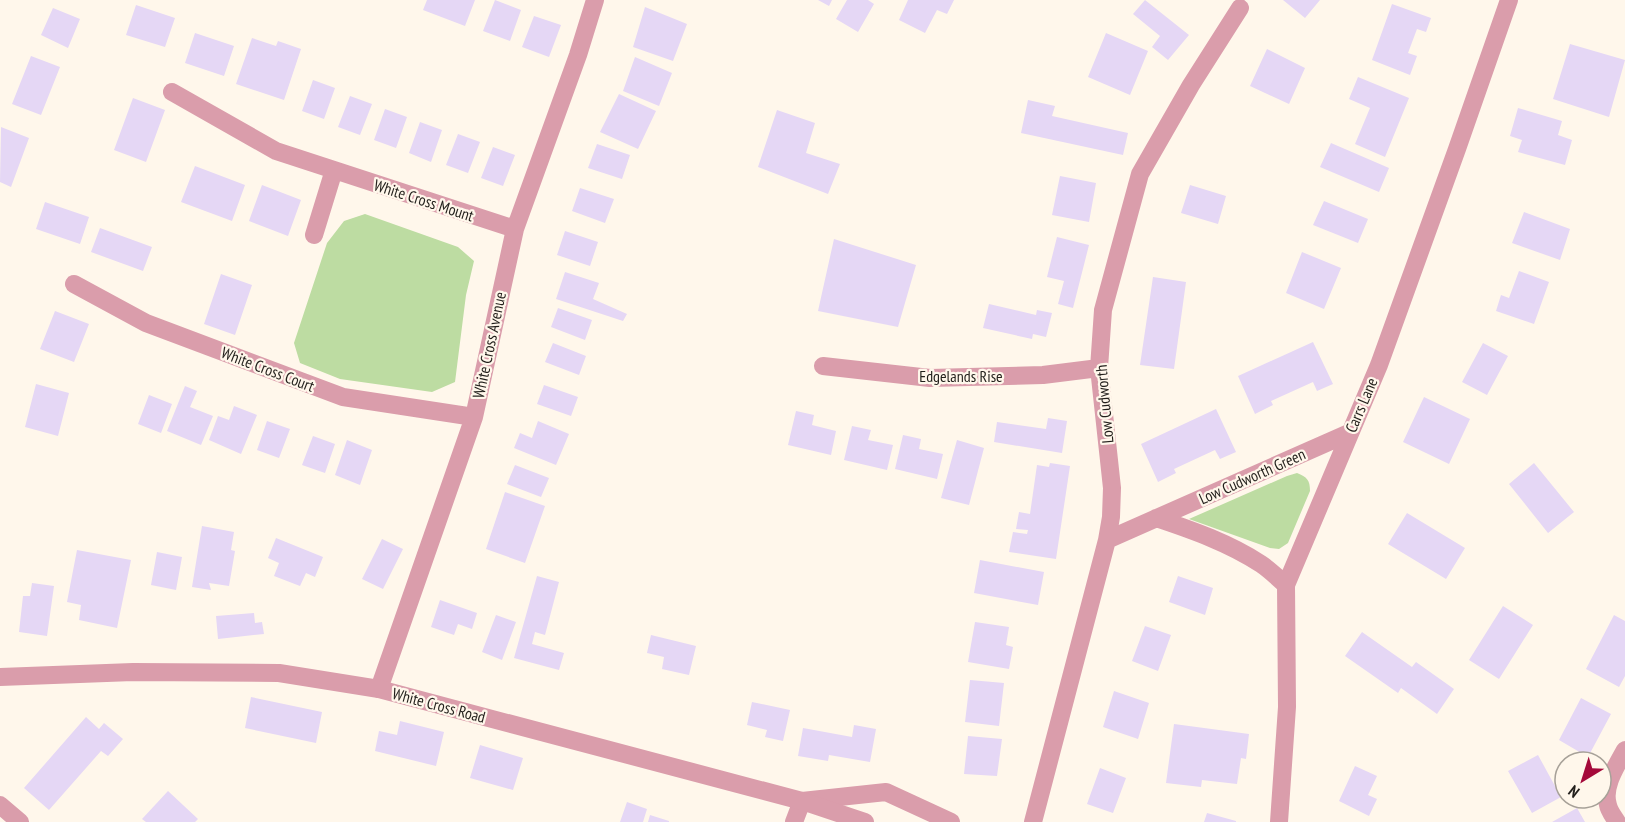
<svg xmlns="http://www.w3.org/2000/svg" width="1625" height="822" font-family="'PT Sans Narrow',sans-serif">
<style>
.green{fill:#bddca2}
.building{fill:#e5d7f5}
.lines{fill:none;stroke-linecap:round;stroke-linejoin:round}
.minor{stroke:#da9dab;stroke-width:18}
.tertiary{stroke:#da9dab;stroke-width:18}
.labels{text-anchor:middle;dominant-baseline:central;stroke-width:4.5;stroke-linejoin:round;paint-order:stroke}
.street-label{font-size:16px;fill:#221f1b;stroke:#fff7eb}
</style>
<rect width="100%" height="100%" fill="#fff7eb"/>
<path class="green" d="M365 214 458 247 474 261 466 295 455 382 432 392 340 379 300 363 294 343 327 243 344 221Z
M1297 473C1307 477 1310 480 1310 491L1288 543 1279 549 1270 548 1189 519 1287 476Z"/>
<path class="building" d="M427 0H475L465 26 423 10Z
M495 0 521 10 510 41 483 31Z
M818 0H832L829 6Z
M847 0H868L874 4 858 32 836 19Z
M908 0H954L947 14 937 10 925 33 899 20Z
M1145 0 1189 35 1168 60 1152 47 1160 36 1133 14Z
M1283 0H1320L1305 18Z
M1392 4 1431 18 1426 32 1417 29 1408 53 1417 56 1410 75 1372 60Z
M136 5 175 18 165 47 126 35Z
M645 7 687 24 673 61 633 47Z
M53 8 80 19 68 48 41 35Z
M534 16 561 25 549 57 522 47Z
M195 33 234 46 224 76 185 63Z
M1106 33 1148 51 1130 95 1088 77Z
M252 38 276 46 278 41 301 49 284 100 236 84Z
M1570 44 1625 60 1609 117 1553 99Z
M1267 49 1305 68 1289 104 1250 86Z
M31 56 60 67 41 115 12 104Z
M635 57 672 73 659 106 623 91Z
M1358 77 1409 98 1385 157 1355 144 1370 108 1349 99Z
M313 80 335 88 324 119 302 111Z
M619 94 656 111 638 149 600 132Z
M350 96 372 104 360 135 338 127Z
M133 98 165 110 146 162 114 150Z
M1028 100 1055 106 1052 116 1128 133 1123 155 1021 133Z
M1518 108 1562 121 1558 135 1572 140 1565 165 1518 152 1522 140 1510 136Z
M385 109 407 117 396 148 374 140Z
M777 110 815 123 806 153 840 164 828 194 758 167Z
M420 122 442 130 431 162 409 153Z
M1 127 29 138 11 187 0 182Z
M458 134 480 142 468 173 446 165Z
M1331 143 1389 168 1379 192 1320 167Z
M597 144 630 155 622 179 588 168Z
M493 147 515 155 503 186 481 178Z
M195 166 245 185 232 221 181 202Z
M1060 176 1096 183 1089 222 1052 215Z
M262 185 301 200 288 236 249 221Z
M1190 185 1226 196 1218 224 1181 213Z
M580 188 614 199 605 223 572 211Z
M1324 201 1368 219 1358 243 1313 225Z
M45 202 89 217 80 244 36 229Z
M1524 212 1570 229 1560 260 1512 243Z
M100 228 152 247 143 271 91 252Z
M565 231 598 242 590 266 557 255Z
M1057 237 1089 245 1073 308 1058 304 1064 281 1047 277Z
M834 239 916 265 898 327 818 311Z
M1302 252 1341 268 1324 309 1286 293Z
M1519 271 1549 282 1534 324 1496 311 1501 295 1509 298Z
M565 272 599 283 593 299 627 314 623 321 556 299Z
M221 274 252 285 235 335 204 324Z
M1153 277 1186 282 1174 369 1140 365Z
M989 304 1036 315 1037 310 1052 313 1046 337 1033 334 1032 339 983 328Z
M558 308 592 320 585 340 551 327Z
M55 311 89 324 74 362 40 349Z
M1313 342 1333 384 1317 391 1313 382 1271 401 1273 405 1255 414 1238 376Z
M553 343 586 356 579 375 545 362Z
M1483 343 1508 356 1487 395 1462 382Z
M36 384 69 393 58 436 25 427Z
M544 385 578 397 571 416 537 404Z
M185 386 197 391 190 407 213 416 201 445 167 431Z
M149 395 172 404 161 433 138 424Z
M1424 397 1470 419 1449 464 1403 442Z
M234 406 257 415 241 454 209 440 218 416 229 420Z
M1216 409 1236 452 1220 459 1215 450 1174 469 1176 473 1158 482 1141 444Z
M796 411 814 415 812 425 836 431 831 455 788 445Z
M1048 418 1067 421 1062 453 994 442 997 422 1046 429Z
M267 421 290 429 279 458 257 450Z
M538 421 569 434 556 465 514 448 520 433 532 438Z
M852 426 871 430 868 440 893 445 887 470 844 460Z
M903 435 921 439 919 449 943 454 937 479 895 469Z
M313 436 335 444 325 473 302 465Z
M347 440 372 450 360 485 335 475Z
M957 440 984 448 969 505 941 498Z
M1050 463 1070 466 1056 559 1009 552 1013 532 1027 534 1028 530 1016 529 1019 512 1030 514 1037 465 1049 467Z
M1534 463 1574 512 1548 533 1509 484Z
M515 465 549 478 541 497 507 484Z
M505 492 545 506 525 563 486 549Z
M1407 513 1465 548 1446 579 1388 544Z
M202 526 234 532 231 550 235 551 229 586 209 583 211 590 192 587Z
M276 538 323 557 315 577 306 573 300 586 274 576 279 563 268 558Z
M382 539 403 549 383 589 362 579Z
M77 550 131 560 117 628 79 620 81 605 67 602Z
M157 552 182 557 176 590 151 585Z
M980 560 1044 572 1038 605 974 593Z
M537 576 559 582 545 635 535 632 532 644 564 653 559 670 514 658Z
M1178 576 1213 588 1205 615 1169 602Z
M32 583 54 586 47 636 19 632 23 596H30Z
M440 600 477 613 472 629 458 624 454 635 431 627Z
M1503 606 1533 625 1499 679 1469 660Z
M254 613 255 623 262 622 264 634 218 639 216 616Z
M496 615 516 622 502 660 482 652Z
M1614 615 1625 621V676L1619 687 1586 669Z
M975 622 1009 627 1006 645 1013 647 1009 669 968 662Z
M1145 626 1171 635 1158 671 1132 661Z
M1362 632 1412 667 1416 662 1454 689 1437 714 1401 688 1398 693 1345 656Z
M651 635 696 646 689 675 662 669 664 657 647 653Z
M970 680 1004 683 999 726 965 722Z
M1114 691 1149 703 1138 739 1103 727Z
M251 697 322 712 316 743 245 728Z
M1581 698 1611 714 1588 757 1559 740Z
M752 702 790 710 783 741 765 737 767 730 747 725Z
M86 717 99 729 104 723 123 739 108 756 101 751 49 810 24 788Z
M400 721 444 732 436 766 375 751 379 731 397 735Z
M1174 724 1249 734 1246 759 1241 758 1237 784 1202 780 1201 787 1166 783Z
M854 725 876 729 870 762 829 755 828 761 798 756 803 728 852 737Z
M968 736 1002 739 997 776 964 774Z
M480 745 523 758 513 790 470 778Z
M1538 755 1561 797 1532 813 1508 771Z
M1355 766 1377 776 1368 795 1377 799 1369 816 1339 801Z
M1100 768 1126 778 1113 813 1087 804Z
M168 791 198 819 195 822H146L142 819Z
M627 802 647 809 643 822H620Z
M1577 808 1585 822H1552Z
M1207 813 1236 821V822H1204Z
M650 815 669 821V822H648Z"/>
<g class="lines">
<path class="minor" d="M172 92 276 151 515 229
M314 235 334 170
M74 284 146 323 343 397 474 417
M823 366 930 378 1043 375 1099 368
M1156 518C1192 530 1229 543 1261 564 1270 570 1278 578 1286 585
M1107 540 1349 433
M379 689 474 417 515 229 578 55 595 0
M0 805 20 822
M794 822 802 801 886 792 951 822
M1033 822 1107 540 1111 517 1112 488 1099 368 1103 310 1140 174 1191 85 1240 8
M1279 822 1287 707 1286 585 1379 365 1457 149 1509 0
M1617 822C1614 817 1609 811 1608 805 1602 787 1617 765 1625 750"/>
<path class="tertiary" d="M0 677 133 672 279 673 379 689 802 801 865 822"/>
</g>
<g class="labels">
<g class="street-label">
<text transform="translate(424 200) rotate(18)">White Cross Mount</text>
<text transform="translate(489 345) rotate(-78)">White Cross Avenue</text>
<text transform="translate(268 369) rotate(21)">White Cross Court</text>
<text x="961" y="376">Edgelands Rise</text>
<text transform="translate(1104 404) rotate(-95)">Low Cudworth</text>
<text transform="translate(1361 405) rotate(-67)">Carrs Lane</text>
<text transform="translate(1252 476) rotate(-24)">Low Cudworth Green</text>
<text transform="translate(439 705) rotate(15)">White Cross Road</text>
</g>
</g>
<g transform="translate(1583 780) rotate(218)"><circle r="28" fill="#fff7eb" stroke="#a7a198" stroke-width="1.5"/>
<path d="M0-4.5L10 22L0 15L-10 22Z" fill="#a4093a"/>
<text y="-9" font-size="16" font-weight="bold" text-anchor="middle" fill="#221f1b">N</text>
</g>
</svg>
